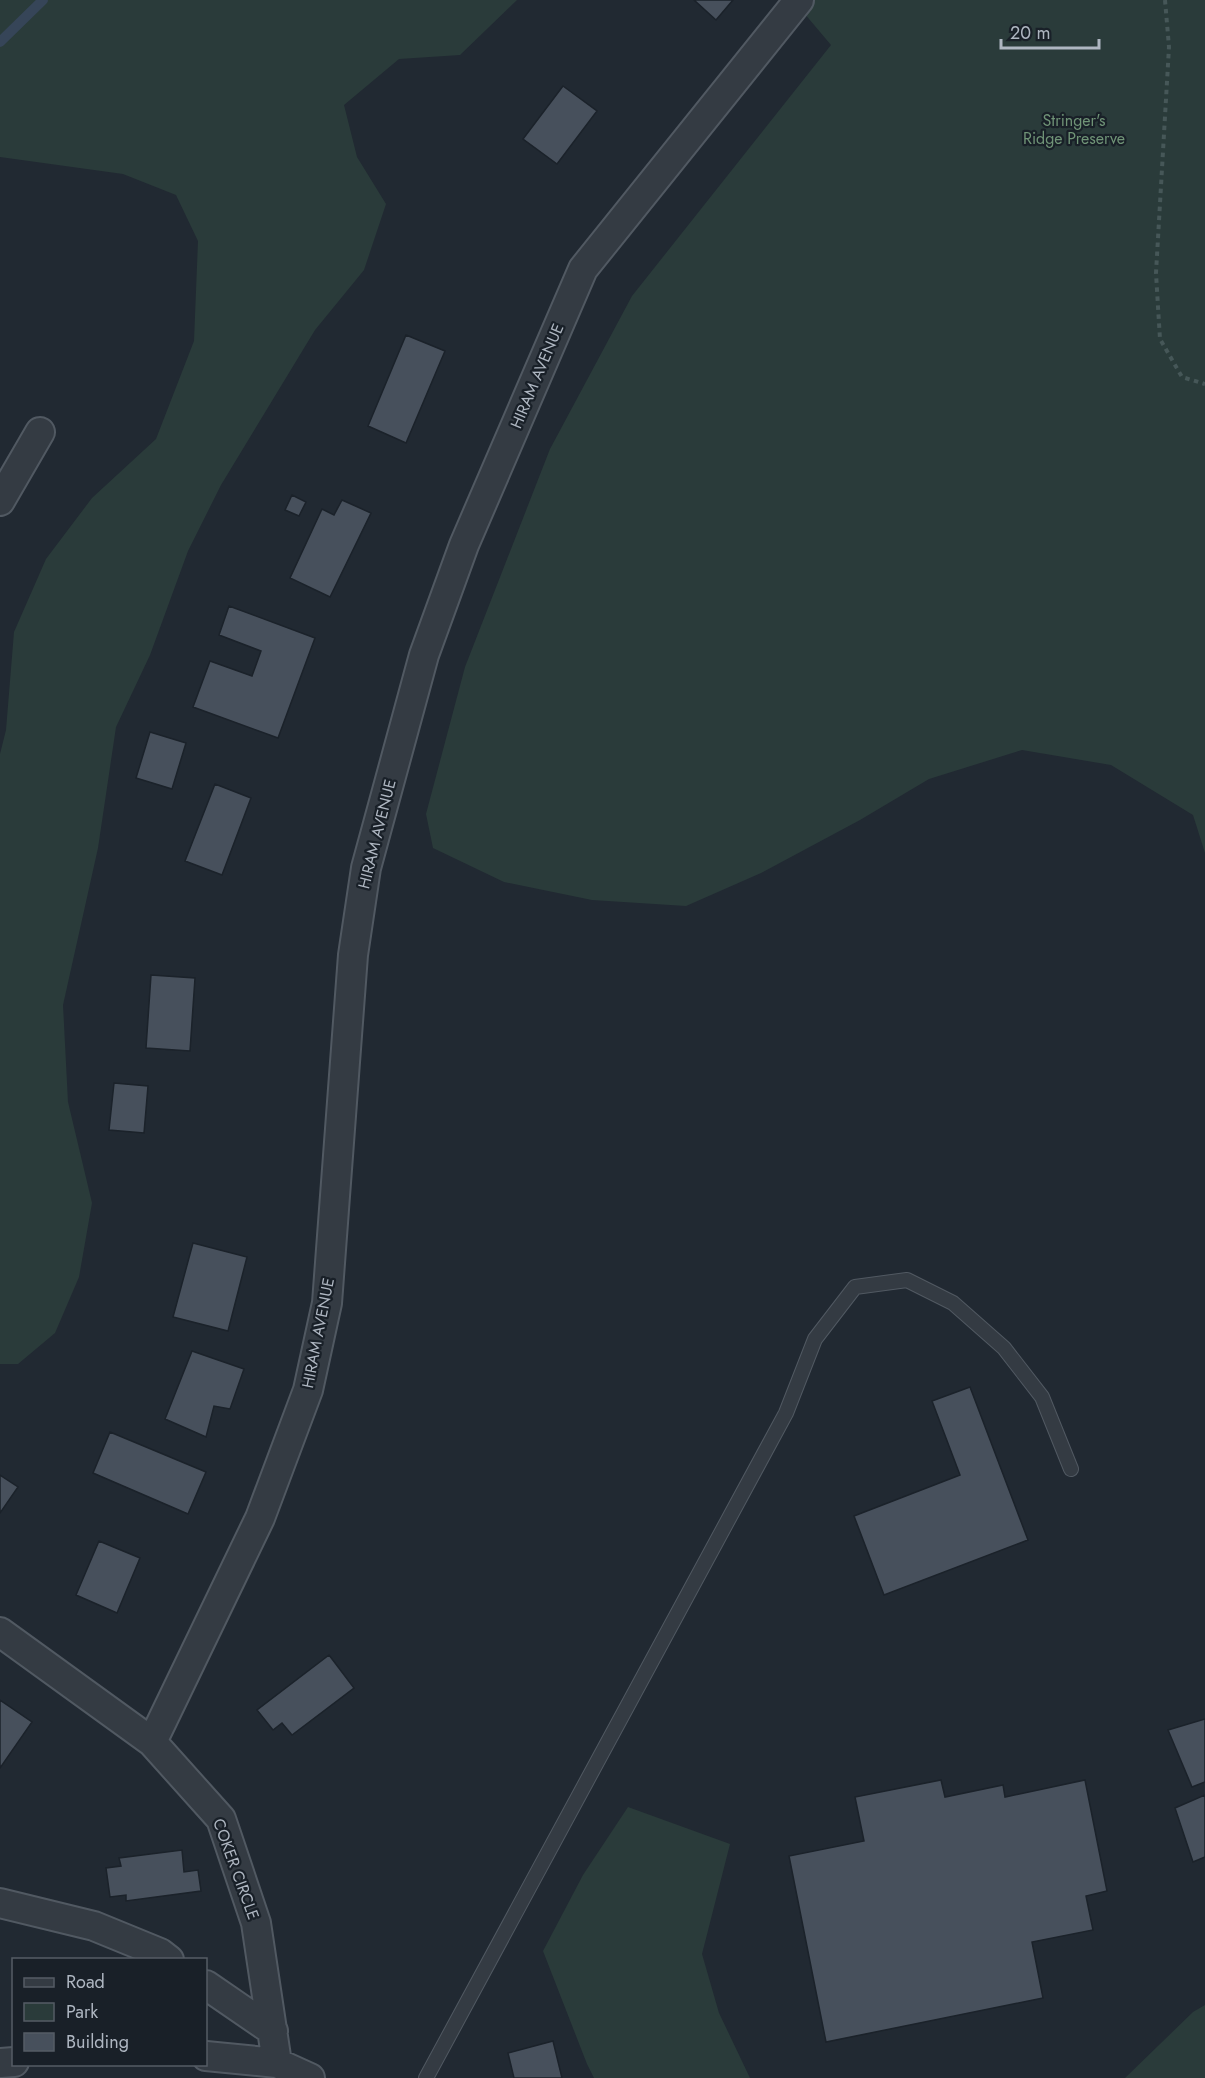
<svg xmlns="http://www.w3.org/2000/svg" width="1205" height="2078" font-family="Jost,sans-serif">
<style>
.green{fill:#2a3b3a}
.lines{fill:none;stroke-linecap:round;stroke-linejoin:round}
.stream{stroke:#364558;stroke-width:10}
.building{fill:#47505c;stroke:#1b222a;stroke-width:1.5}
.service-casing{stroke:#515962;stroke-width:16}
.minor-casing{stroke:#515962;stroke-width:32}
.path{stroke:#465758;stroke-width:4;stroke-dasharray:4.5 4.5;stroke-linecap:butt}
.service{stroke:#343b43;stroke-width:14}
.minor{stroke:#343b43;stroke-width:28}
.labels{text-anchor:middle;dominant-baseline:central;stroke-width:4.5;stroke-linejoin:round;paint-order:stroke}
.park-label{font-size:16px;fill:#709477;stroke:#192028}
.street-label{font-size:16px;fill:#aeb6c1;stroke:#192028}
</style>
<rect width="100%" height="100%" fill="#212932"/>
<path class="green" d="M0 0H517L460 55 399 59 344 105 357 157 386 204 364 270 315 330 221 485 188 551 150 655 116 727 98 848 63 1005 68 1102 92 1203 79 1277 55 1333 18 1364H0V754L6 730 14 632 46 559 92 498 156 439 194 341 198 241 176 195 123 174 0 157Z
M793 0H1205V853L1193 815 1111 765 1022 750 929 779 860 820 761 873 686 906 592 900 504 882 433 848 426 814 465 667 550 449 632 296 831 45Z
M628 1807 730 1844 702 1954 719 2013 750 2078H594L587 2064 543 1951 583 1875Z
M1205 2005V2078H1125L1193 2012Z"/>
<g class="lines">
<path class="stream" d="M0 42 43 0"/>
</g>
<path class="building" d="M694 0H733L716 20Z
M563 86 597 111 557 164 523 139Z
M406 335 445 351 406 443 368 426Z
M292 495 306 502 299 516 285 510Z
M342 500 371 513 330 597 290 578 322 509 334 515Z
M229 606 315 638 278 738 193 707 210 661 252 676 261 651 219 635Z
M150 732 186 743 172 789 136 778Z
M215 784 251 798 222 875 185 861Z
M151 975 195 978 190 1051 146 1048Z
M114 1083 148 1086 144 1133 109 1130Z
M193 1243 247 1257 228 1331 173 1317Z
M192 1351 244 1369 230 1409 214 1406 206 1437 165 1419Z
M970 1387 1028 1540 884 1595 854 1516 960 1475 932 1401Z
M110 1432 206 1472 188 1514 93 1473Z
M0 1475 18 1487 0 1513Z
M99 1541 140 1558 117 1613 76 1595Z
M329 1655 354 1688 292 1735 282 1723 273 1730 257 1710Z
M0 1700 32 1722 0 1768Z
M1205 1719V1782L1192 1787 1168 1730Z
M941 1780 945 1797 1003 1785 1005 1797 1085 1780 1107 1891 1086 1896 1093 1930 1032 1942 1043 1998 826 2042 789 1856 864 1841 855 1797Z
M1205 1795V1857L1193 1862 1175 1808Z
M182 1850 184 1872 198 1870 201 1891 126 1901V1895L110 1897 106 1868 121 1866 119 1858Z
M553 2041 562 2078H514L508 2053Z"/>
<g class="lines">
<g class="service-casing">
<path id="service" d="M426 2078 786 1413 815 1339 855 1287 907 1280 953 1303 1004 1348 1042 1397 1071 1469"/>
</g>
<g class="minor-casing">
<path id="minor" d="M0 501 40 432
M0 1632 152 1742 221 1819 256 1923 277 2063
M152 1742 260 1518 308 1390 327 1303 353 955 366 868 424 655 464 545 583 269 799 0
M0 1903 94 1926 160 1953 169 1960
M206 1985 273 2031
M206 2056 277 2063 310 2078
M0 2063 14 2062"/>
</g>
<path class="path" d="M1165 0 1169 47 1156 273 1158 307 1160 339 1182 377 1205 384"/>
<use href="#service" class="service"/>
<use href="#minor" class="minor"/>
</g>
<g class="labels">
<g class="park-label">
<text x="1074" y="120">Stringer's<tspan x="1074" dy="18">Ridge Preserve</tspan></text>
</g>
<g class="street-label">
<text transform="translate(537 376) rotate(-67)">HIRAM AVENUE</text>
<text transform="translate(377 834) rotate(-76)">HIRAM AVENUE</text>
<text transform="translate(318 1333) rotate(-79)">HIRAM AVENUE</text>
<text transform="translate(236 1869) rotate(70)">COKER CIRCLE</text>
</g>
</g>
<rect x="12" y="1958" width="195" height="108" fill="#192028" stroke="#555c65" stroke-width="1.5"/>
<rect x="24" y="1978" width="30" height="9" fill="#343b43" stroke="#555c65" stroke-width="1.5"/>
<text x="66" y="1988" font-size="18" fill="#aeb6c1">Road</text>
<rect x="24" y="2003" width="30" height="18" fill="#2a3b3a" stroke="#555c65" stroke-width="1.5"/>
<text x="66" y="2018" font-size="18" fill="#aeb6c1">Park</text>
<rect x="24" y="2033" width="30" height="18" fill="#47505c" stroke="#555c65" stroke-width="1.5"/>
<text x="66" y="2048" font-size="18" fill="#aeb6c1">Building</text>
<path d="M1001 39v9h98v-9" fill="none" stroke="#aeb6c1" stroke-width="3"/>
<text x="1010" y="39" font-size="18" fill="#aeb6c1" stroke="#192028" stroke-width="4.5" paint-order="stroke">20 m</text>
</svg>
